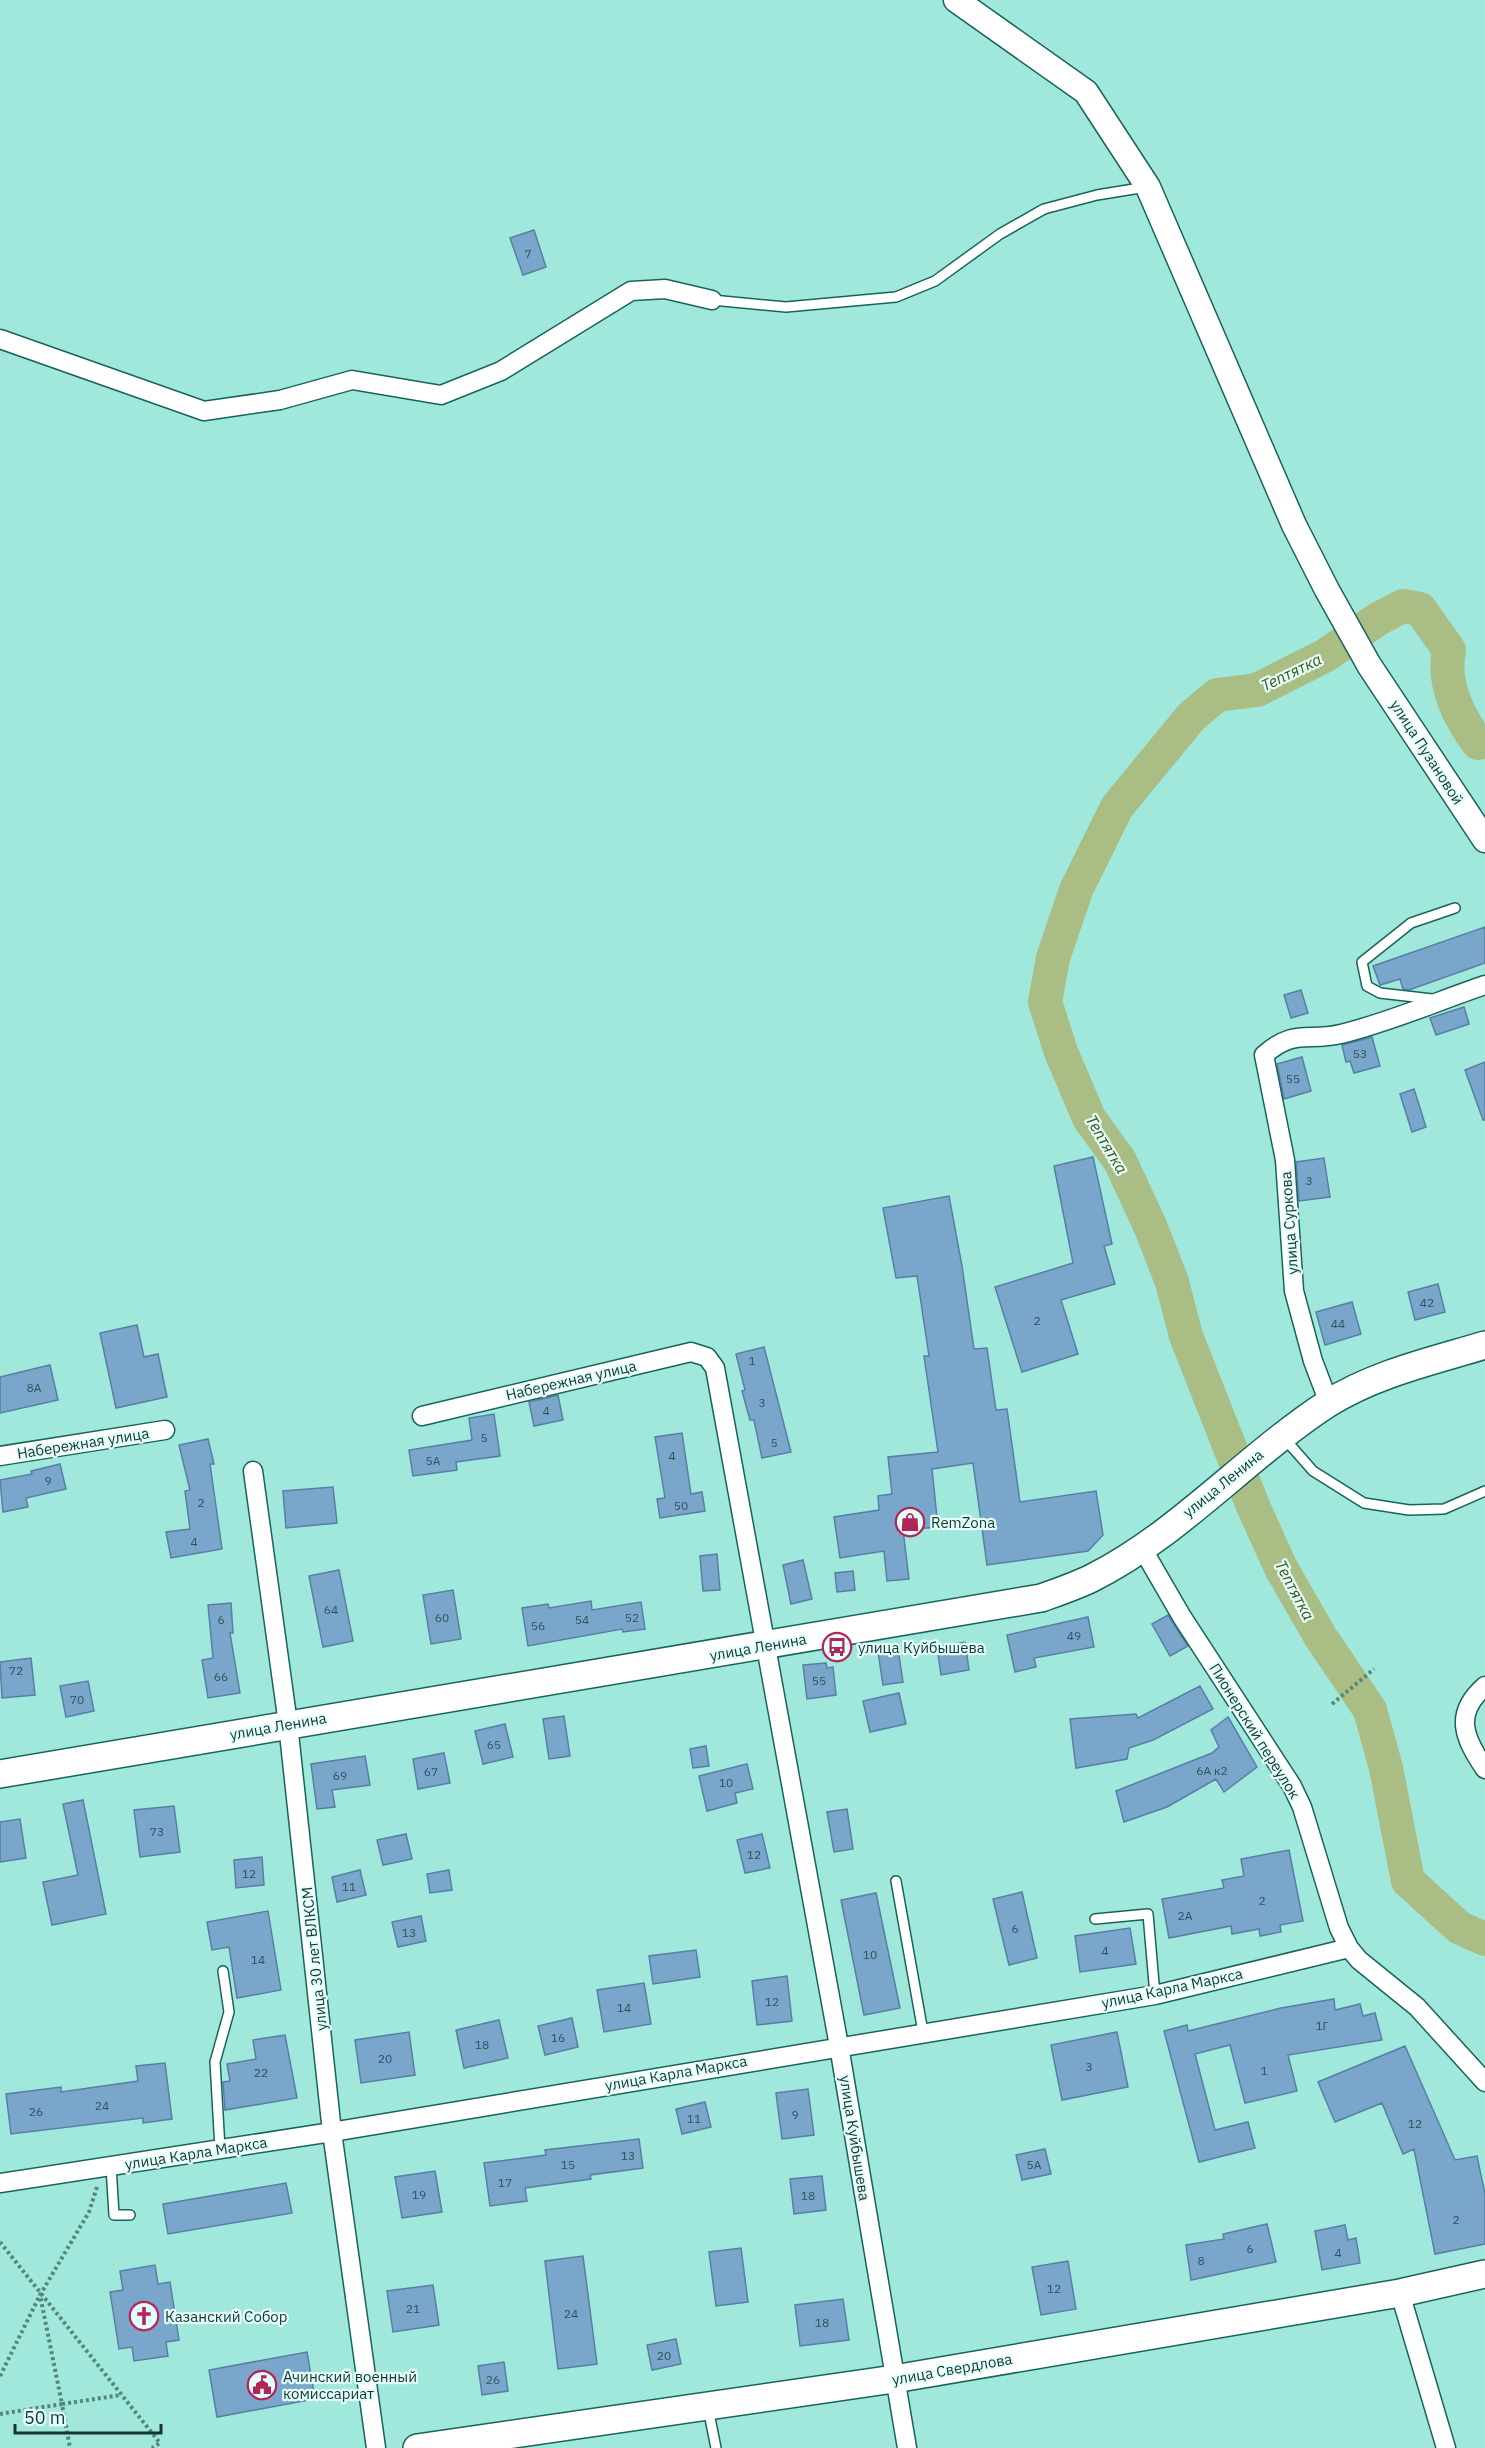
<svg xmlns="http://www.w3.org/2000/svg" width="1485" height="2448" font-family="'IBM Plex Sans',sans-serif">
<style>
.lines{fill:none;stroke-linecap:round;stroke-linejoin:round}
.river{stroke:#a9bd84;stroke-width:34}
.building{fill:#7aa6cb;stroke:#5580a3;stroke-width:1.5}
.service-casing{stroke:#18645c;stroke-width:12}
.minor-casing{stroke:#18645c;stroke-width:21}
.tertiary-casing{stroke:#18645c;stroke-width:27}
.secondary-casing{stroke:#18645c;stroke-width:30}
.path{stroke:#55867e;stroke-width:4;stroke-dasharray:3 3;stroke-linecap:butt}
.service{stroke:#fff;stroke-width:9}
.minor{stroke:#fff;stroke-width:18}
.tertiary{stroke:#fff;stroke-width:24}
.secondary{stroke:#fff;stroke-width:27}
.labels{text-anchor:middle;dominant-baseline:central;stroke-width:4.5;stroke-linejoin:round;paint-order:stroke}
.number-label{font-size:12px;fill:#305158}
.street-label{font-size:15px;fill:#173531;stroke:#e3fefa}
.poi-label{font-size:15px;fill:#173531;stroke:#e3fefa;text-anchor:start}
.water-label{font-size:16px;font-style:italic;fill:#3f5213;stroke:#e3fefa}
</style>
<rect width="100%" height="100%" fill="#a0e7dc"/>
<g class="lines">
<path class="river" d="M1485 741 1478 743C1458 716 1442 684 1449 650L1420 609 1403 606 1378 619 1326 655 1257 690 1217 695 1191 717 1117 807 1076 890 1053 958 1045 1002 1061 1052 1089 1118 1120 1161 1151 1228 1172 1282 1186 1336 1253 1506 1281 1568 1320 1636 1370 1710 1386 1768 1408 1881 1460 1928 1485 1939"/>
</g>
<path class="building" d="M534 230 546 267 523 275 510 238Z
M1485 927V963L1409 990 1403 989 1400 979 1380 985 1373 966Z
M1301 990 1308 1013 1291 1018 1284 995Z
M1464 1007 1469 1024 1436 1035 1430 1018Z
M1372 1037 1380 1066 1354 1073 1350 1061 1346 1062 1342 1045Z
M1302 1057 1311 1091 1284 1099 1277 1064Z
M1485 1062V1120H1483L1465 1070Z
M1414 1089 1426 1127 1412 1132 1400 1094Z
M1093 1157 1112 1244 1104 1246 1115 1284 1061 1300 1078 1354 1022 1372 995 1287 1073 1263 1054 1166Z
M1324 1158 1330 1197 1299 1201 1296 1162Z
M949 1196 962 1266 974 1349 987 1348 996 1410 1007 1409 1020 1502 1096 1491 1103 1535 1088 1551 987 1565 973 1463 932 1469 938 1527 903 1530 909 1579 887 1581 884 1551 840 1558 834 1517 879 1510 878 1496 892 1494 888 1457 938 1452 924 1356H929L917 1276 896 1278 883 1208Z
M1438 1284 1445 1312 1415 1320 1408 1292Z
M1352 1302 1361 1334 1325 1345 1316 1312Z
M137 1325 144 1357 158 1354 167 1397 116 1408 100 1333Z
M764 1347 791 1452 762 1458 754 1420H750L742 1391 745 1390 736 1354Z
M50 1365 58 1400 0 1413V1377Z
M558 1395 563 1420 534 1426 529 1402Z
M494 1414 500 1456 456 1462 457 1470 413 1476 409 1450 472 1440 469 1418Z
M682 1433 691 1494 702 1492 705 1511 660 1518 657 1499 665 1498 655 1437Z
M208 1439 214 1464H210L222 1549 171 1558 166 1532 190 1529 185 1491 190 1490 179 1445Z
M60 1464 66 1489 26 1498 28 1507 3 1512 0 1480 32 1474 31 1471Z
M333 1487 337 1523 286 1528 283 1491Z
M717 1554 720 1590 703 1591 700 1556Z
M803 1560 812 1599 791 1604 783 1565Z
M339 1570 353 1641 323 1647 309 1576Z
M853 1571 855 1590 837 1592 835 1573Z
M453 1590 461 1639 431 1644 423 1595Z
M591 1601 592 1610 641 1602 645 1629 623 1632 622 1629 528 1646 522 1608 548 1604 549 1608Z
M231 1603 233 1633H230L240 1693 208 1698 202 1660 213 1658 208 1605Z
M1168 1615 1188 1646 1170 1656 1152 1624Z
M1088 1617 1094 1647 1034 1658 1036 1667 1015 1672 1007 1635Z
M965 1642 969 1670 941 1675 937 1647Z
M898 1649 903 1682 883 1685 878 1652Z
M31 1658 35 1695 2 1698 0 1662Z
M826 1663 827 1668 833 1667 836 1695 807 1699 803 1665Z
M88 1681 94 1711 66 1717 60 1686Z
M1200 1686 1213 1709 1153 1740 1129 1748 1127 1759 1076 1768 1070 1719 1136 1714 1138 1718Z
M899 1693 906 1724 870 1732 863 1701Z
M564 1716 570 1756 549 1759 543 1719Z
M1228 1717 1257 1767 1224 1792 1216 1779 1167 1807 1124 1822 1116 1791 1212 1753 1219 1747 1211 1730Z
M505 1724 513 1757 483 1764 475 1731Z
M706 1746 709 1766 693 1768 690 1749Z
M444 1753 450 1783 418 1789 413 1759Z
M365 1756 370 1785 332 1790 335 1807 317 1809 311 1764Z
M747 1764 753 1789 735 1793 737 1803 707 1811 699 1776Z
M83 1800 106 1914 52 1925 43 1882 78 1875 63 1804Z
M174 1806 180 1852 140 1857 134 1810Z
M847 1809 853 1849 834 1852 827 1812Z
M20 1819 26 1858 0 1862V1822Z
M406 1834 412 1859 383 1865 377 1840Z
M762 1834 770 1868 745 1873 737 1840Z
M1289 1850 1303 1921 1280 1925 1281 1932 1260 1936 1259 1929 1232 1934 1231 1926 1169 1938 1162 1899 1224 1888 1222 1880 1244 1876 1241 1859Z
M262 1857 264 1885 236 1888 234 1860Z
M360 1870 366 1895 337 1902 332 1877Z
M449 1870 452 1890 430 1893 427 1874Z
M1022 1892 1037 1958 1009 1965 993 1899Z
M876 1893 900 2008 864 2015 841 1900Z
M268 1911 281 1990 237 1998 229 1947 212 1950 207 1922Z
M421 1916 426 1941 398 1947 392 1922Z
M1130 1928 1136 1964 1080 1972 1075 1936Z
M696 1950 700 1977 653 1984 649 1956Z
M787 1976 792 2021 757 2025 752 1981Z
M644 1983 651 2024 604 2032 597 1990Z
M1334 1999 1335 2010 1360 2004 1363 2016 1375 2013 1382 2040 1288 2055 1297 2091 1245 2103 1230 2045 1195 2054 1215 2130 1248 2122 1255 2148 1199 2162 1164 2031 1187 2025 1188 2031 1281 2008Z
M572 2018 578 2047 545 2055 538 2026Z
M499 2020 508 2058 464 2068 456 2030Z
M409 2032 415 2075 361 2083 355 2040Z
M1117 2032 1128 2087 1062 2100 1051 2045Z
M285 2035 297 2098 225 2110 223 2082 230 2081 227 2064 256 2059 253 2040Z
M1405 2046 1455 2160 1477 2156 1485 2194V2244L1435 2254 1414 2149 1403 2154 1382 2103 1335 2122 1318 2082Z
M165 2063 172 2119 143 2123V2118L11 2134 6 2094 61 2087V2092L138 2081 136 2066Z
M808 2089 814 2135 782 2139 776 2093Z
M705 2102 711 2127 682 2134 676 2109Z
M639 2139 643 2168 590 2175 591 2179 525 2188 527 2201 490 2206 484 2163 546 2155 545 2150Z
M1045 2149 1051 2174 1022 2180 1016 2155Z
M435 2171 442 2212 402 2218 395 2177Z
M822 2176 826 2210 794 2214 790 2179Z
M286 2183 292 2213 168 2234 163 2204Z
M1267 2224 1276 2262 1191 2280 1186 2245 1224 2239 1223 2234Z
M1345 2225 1348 2240 1356 2238 1360 2263 1322 2270 1315 2231Z
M741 2248 748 2302 716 2306 709 2252Z
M583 2256 597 2364 558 2369 545 2261Z
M1068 2261 1076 2309 1041 2315 1032 2267Z
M155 2265 158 2284 170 2282 179 2340 166 2342 168 2356 134 2361 132 2347 119 2349 110 2292 123 2290 120 2271Z
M433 2285 439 2325 393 2332 387 2291Z
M843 2299 849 2340 800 2346 795 2305Z
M676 2339 681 2364 652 2370 647 2345Z
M307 2352 315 2399 217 2417 209 2370Z
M504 2362 508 2391 482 2395 478 2366Z"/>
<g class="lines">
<g class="service-casing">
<path id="service" d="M712 300 786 307 896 297 935 281 1000 234 1044 209 1097 195 1146 187
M1432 999 1380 993 1367 986 1362 962 1411 923 1455 908
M1284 1438 1313 1471 1364 1503 1409 1510 1444 1509 1485 1491
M896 1881 923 2032
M1095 1919 1148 1914 1155 1995
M220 2149 215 2062 229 2012 223 1971
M111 2166 114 2215H130
M708 2408 716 2448"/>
</g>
<g class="minor-casing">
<path id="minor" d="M0 339 204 411 280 400 352 380 441 395 501 371 631 291 665 289 712 300
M1329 1403 1313 1361 1294 1291 1285 1160 1264 1055C1295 1028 1307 1042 1341 1034 1390 1022 1438 1001 1485 985
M422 1416 691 1352 707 1357 715 1368 839 2046 907 2448
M0 1456 165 1430
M253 1471 288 1724 332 2132 376 2448
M1142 1548 1182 1617 1292 1786 1302 1807 1339 1928 1349 1948 1359 1960 1417 2007 1485 2082
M1485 1686C1453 1714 1464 1738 1485 1769
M0 2183 332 2132 1155 1995 1349 1948
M1400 2293 1446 2448"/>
</g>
<g class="tertiary-casing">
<path id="tertiary" d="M956 0 1086 92 1148 187 1294 525 1327 590 1369 665 1485 840"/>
</g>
<g class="secondary-casing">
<path id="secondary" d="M0 1774 1041 1598C1058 1592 1076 1586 1092 1578 1178 1535 1246 1457 1327 1404 1374 1374 1432 1361 1485 1345
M417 2448 894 2379 1400 2293 1485 2274"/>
</g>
<path class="path" d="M1332 1704 1374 1669
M97 2187 89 2212 40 2295 62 2404 121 2395
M0 2242 160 2443 152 2448
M0 2376 40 2295
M0 2414 62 2404 70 2448"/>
<use href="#service" class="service"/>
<use href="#minor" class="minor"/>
<use href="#tertiary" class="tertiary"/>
<use href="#secondary" class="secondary"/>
</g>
<defs>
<g id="shop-ring" transform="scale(1.5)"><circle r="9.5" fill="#e3fefa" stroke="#b32459" stroke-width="1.5"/><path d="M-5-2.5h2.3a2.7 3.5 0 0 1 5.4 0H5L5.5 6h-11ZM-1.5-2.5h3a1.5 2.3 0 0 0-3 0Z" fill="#b32459"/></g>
<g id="bus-ring" transform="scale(1.5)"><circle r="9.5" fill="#e3fefa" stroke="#b32459" stroke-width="1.5"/><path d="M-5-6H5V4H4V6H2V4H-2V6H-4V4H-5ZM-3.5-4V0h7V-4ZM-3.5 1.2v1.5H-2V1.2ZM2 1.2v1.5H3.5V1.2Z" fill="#b32459"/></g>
<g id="church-ring" transform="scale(1.5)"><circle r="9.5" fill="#e3fefa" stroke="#b32459" stroke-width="1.5"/><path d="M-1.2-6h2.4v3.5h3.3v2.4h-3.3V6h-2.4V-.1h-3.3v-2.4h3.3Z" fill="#b32459"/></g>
<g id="civic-ring" transform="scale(1.5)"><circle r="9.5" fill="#e3fefa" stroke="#b32459" stroke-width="1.5"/><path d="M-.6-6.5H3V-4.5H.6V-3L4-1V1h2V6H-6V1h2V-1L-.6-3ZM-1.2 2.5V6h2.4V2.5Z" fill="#b32459"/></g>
</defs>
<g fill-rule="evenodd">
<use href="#shop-ring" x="910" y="1522"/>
<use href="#bus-ring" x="837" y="1647"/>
<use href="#church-ring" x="144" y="2316"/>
<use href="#civic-ring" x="262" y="2385"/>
</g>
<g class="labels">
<g class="number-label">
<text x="528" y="253">7</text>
<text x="1360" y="1053">53</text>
<text x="1293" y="1078">55</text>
<text x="1309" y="1180">3</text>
<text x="1427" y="1302">42</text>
<text x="1037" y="1320">2</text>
<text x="1338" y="1323">44</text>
<text x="752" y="1360">1</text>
<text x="34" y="1387">8А</text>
<text x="762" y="1402">3</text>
<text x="546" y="1410">4</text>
<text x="484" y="1437">5</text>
<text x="774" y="1442">5</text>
<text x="672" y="1455">4</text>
<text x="433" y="1460">5А</text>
<text x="48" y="1480">9</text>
<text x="201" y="1502">2</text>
<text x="681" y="1505">50</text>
<text x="194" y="1541">4</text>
<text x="331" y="1609">64</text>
<text x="442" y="1617">60</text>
<text x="632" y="1617">52</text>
<text x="221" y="1619">6</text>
<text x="582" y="1619">54</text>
<text x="538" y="1625">56</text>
<text x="1074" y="1635">49</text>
<text x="16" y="1670">72</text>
<text x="221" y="1676">66</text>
<text x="819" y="1680">55</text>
<text x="77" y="1699">70</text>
<text x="494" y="1744">65</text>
<text x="1212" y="1770">6А к2</text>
<text x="431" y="1771">67</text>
<text x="340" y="1775">69</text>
<text x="726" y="1782">10</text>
<text x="157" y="1831">73</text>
<text x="754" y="1854">12</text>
<text x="249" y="1873">12</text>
<text x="349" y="1886">11</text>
<text x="1262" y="1900">2</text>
<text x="1185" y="1915">2А</text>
<text x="1015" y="1928">6</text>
<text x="409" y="1932">13</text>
<text x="1105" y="1950">4</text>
<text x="870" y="1954">10</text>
<text x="258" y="1959">14</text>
<text x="772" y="2001">12</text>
<text x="624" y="2007">14</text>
<text x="1322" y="2025">1Г</text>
<text x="558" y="2037">16</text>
<text x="482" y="2044">18</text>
<text x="385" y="2058">20</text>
<text x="1089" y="2066">3</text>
<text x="1264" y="2070">1</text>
<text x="261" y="2072">22</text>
<text x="102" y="2105">24</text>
<text x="36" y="2111">26</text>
<text x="795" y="2114">9</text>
<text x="694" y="2118">11</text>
<text x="1415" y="2123">12</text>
<text x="628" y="2155">13</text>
<text x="568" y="2164">15</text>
<text x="1034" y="2164">5А</text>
<text x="505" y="2182">17</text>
<text x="419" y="2194">19</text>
<text x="808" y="2195">18</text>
<text x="1456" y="2219">2</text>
<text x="1250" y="2248">6</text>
<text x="1338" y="2252">4</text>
<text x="1201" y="2260">8</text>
<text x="1054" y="2288">12</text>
<text x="413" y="2308">21</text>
<text x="571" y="2313">24</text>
<text x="822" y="2322">18</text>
<text x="664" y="2355">20</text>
<text x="493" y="2379">26</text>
</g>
<g class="street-label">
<text transform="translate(1427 752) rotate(57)">улица Пузановой</text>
<text transform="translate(1289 1223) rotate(-94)">улица Суркова</text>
<text transform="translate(571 1380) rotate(-13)">Набережная улица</text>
<text transform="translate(83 1443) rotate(-9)">Набережная улица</text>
<text transform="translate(1223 1483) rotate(-39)">улица Ленина</text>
<text transform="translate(758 1647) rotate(-10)">улица Ленина</text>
<text transform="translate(278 1726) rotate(-10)">улица Ленина</text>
<text transform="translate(1255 1731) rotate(58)">Пионерский переулок</text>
<text transform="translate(314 1959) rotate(-96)">улица 30 лет ВЛКСМ</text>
<text transform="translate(1172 1988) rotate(-12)">улица Карла Маркса</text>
<text transform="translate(676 2073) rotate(-10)">улица Карла Маркса</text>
<text transform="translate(855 2138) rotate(81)">улица Куйбышева</text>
<text transform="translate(196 2153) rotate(-9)">улица Карла Маркса</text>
<text transform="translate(952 2369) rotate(-10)">улица Свердлова</text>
</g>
<g class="poi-label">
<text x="931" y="1522">RemZona</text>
<text x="858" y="1647">улица Куйбышева</text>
<text x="165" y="2316">Казанский Собор</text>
<text x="283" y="2376">Ачинский военный<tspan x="283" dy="17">комиссариат</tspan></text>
</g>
<g class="water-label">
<text transform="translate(1291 672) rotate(-26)">Тептятка</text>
<text transform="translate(1107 1144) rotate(59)">Тептятка</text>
<text transform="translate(1295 1590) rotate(62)">Тептятка</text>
</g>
</g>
<path d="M15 2424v9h146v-9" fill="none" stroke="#173531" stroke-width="3"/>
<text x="24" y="2424" font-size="18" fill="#173531" stroke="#e3fefa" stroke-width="4.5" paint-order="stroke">50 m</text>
</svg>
